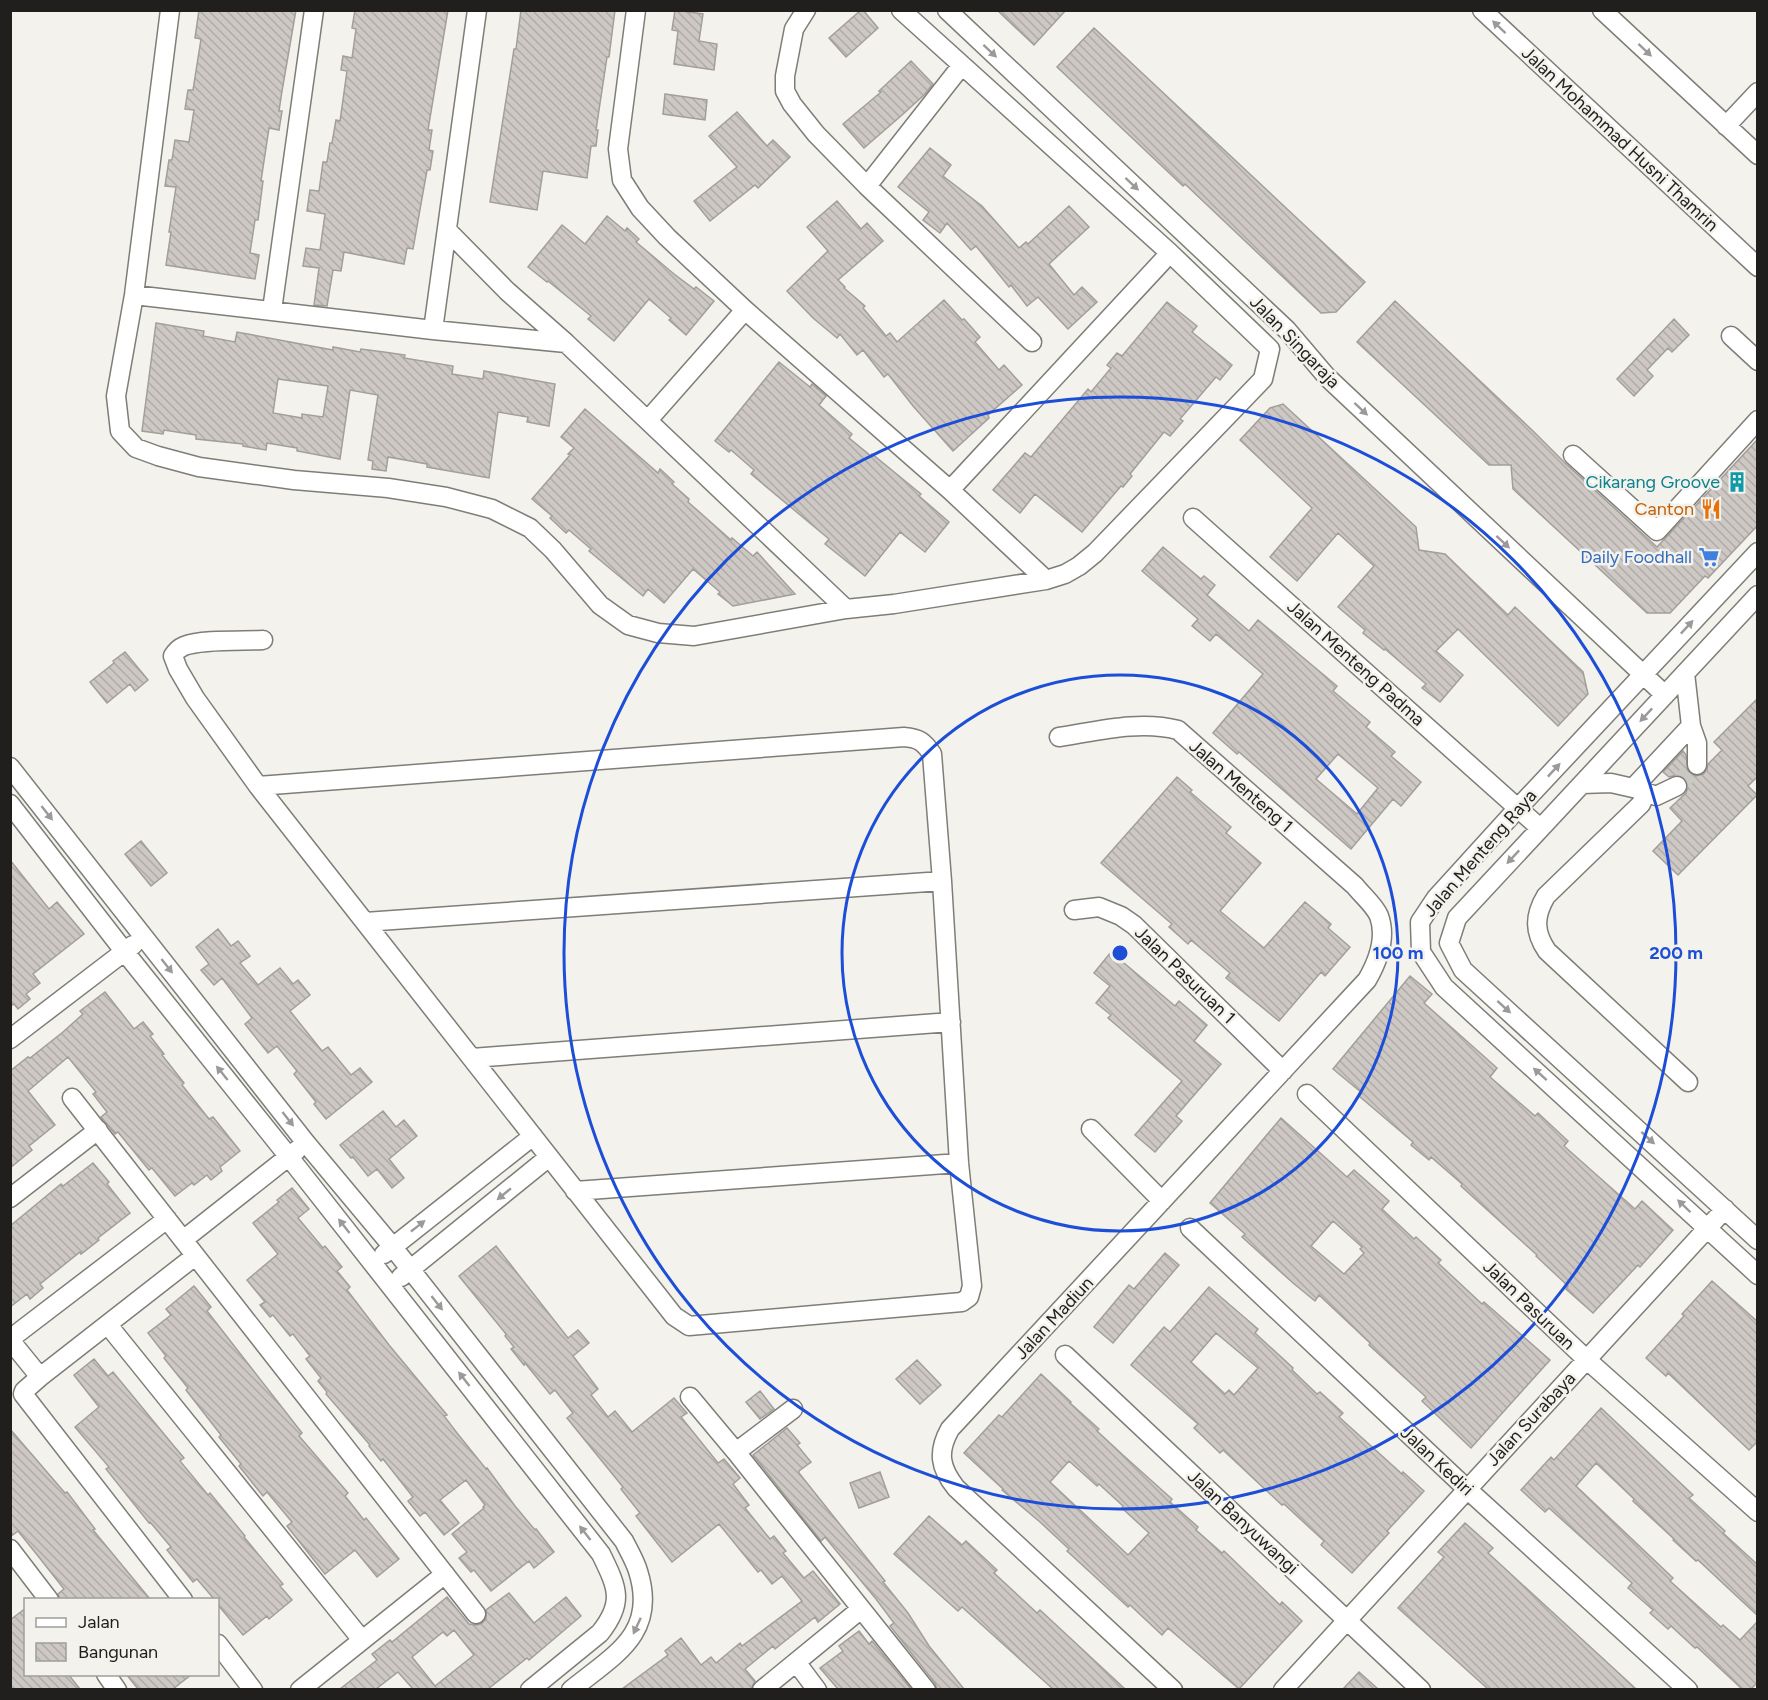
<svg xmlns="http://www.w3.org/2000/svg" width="1768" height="1700" font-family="Figtree,sans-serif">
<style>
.building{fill:url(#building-back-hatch);stroke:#a29e9a;stroke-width:1.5;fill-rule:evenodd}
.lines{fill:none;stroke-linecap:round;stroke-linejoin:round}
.minor-tunnel{stroke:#c9c8c3;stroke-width:18;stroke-dasharray:18 9;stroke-linecap:butt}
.minor-casing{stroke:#7e7d77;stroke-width:21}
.minor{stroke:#fff;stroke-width:18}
.oneway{fill:#9b9a99}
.ring{fill:none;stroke:#1d4ed8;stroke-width:3}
.labels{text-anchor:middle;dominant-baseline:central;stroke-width:5;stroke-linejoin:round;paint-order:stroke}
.street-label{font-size:18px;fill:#201f1d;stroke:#f3f2ec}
.culture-label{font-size:18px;fill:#0d838f;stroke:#f3f2ec;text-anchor:end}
.food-label{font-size:18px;fill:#c56008;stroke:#f3f2ec;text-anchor:end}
.shop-label{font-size:18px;fill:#366cbe;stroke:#f3f2ec;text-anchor:end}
.centre{fill:#1d4ed8;stroke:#f3f2ec;stroke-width:3}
.ring-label{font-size:18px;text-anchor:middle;font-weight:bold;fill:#1d4ed8;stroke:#f3f2ec;stroke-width:5;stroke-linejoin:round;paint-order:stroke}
</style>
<defs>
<pattern id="building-back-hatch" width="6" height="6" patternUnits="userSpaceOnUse" patternTransform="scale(1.5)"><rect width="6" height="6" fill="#cdc8c4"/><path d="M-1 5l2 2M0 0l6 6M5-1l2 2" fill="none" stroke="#b0aba8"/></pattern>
</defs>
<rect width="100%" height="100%" fill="#f3f2ec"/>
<path class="building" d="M199 10H296L282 91 279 111H282L279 130 269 128 261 181H263L258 220H255L250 253 259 255 255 279 166 265 171 232H169L176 187 165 186 169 160H172L175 140 189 142 194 110 185 109 188 90H193L201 39 195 38Z
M355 10H448L428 130H432L429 150 433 151 430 170H427L413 249 407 248 404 264 344 252 341 271 333 270 327 306 314 305 319 268 303 266 306 248 320 250 325 214 307 211 310 190 319 191 323 162H327L330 143H332L336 120 340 121 347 71 341 70 343 56 352 58 356 29 352 28Z
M521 10H615L609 57H607L596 130H598L596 146H591L587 178 543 171 537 210 490 202 514 49H516Z
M675 10 703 14 699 41 717 44 714 70 674 64 678 31 672 30Z
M861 10H863L878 28 846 57 829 38Z
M997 10H1066L1034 45Z
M1094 28 1365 282 1336 312 1321 313 1185 184 1183 186 1057 67Z
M911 61 933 84 924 95 902 115 864 148 843 124 881 92 879 91Z
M665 94 707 100 705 120 663 114Z
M737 112 767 146 773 140 790 157 758 188 755 185 710 221 694 201 737 167 709 136Z
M930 148 951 165 943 176 982 206 1019 248 1026 242 1028 244 1069 206 1089 227 1049 264 1074 295 1082 287 1097 302 1068 329 1038 297 1027 306 1011 285 1009 287 976 246 971 250 947 223 940 233 923 220 929 212 898 187Z
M837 201 861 229 867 223 883 241 838 280 845 287 844 288 865 306 863 308 886 336 890 333 897 342 944 300 962 320 964 319 980 337 975 342 999 370 1004 365 1022 385 988 415 989 418 953 451 913 406 888 374 884 377 863 350 857 355 840 334 837 338 813 318 787 291 828 251 807 227Z
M607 216 625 231 627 228 639 239 636 242 674 274 694 289 696 287 714 301 686 335 669 320 671 318 649 299 614 341 588 319 591 316 548 281 547 282 528 267 562 225 585 244Z
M1395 301 1532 430 1565 463 1657 547 1758 439V525L1708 578 1705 576 1670 613H1647L1513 489 1511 465H1489L1357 342Z
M1167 302 1197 326 1192 332 1232 365 1220 380 1216 377 1180 419 1183 421 1170 436 1164 432 1130 474 1132 476 1123 487 1121 486 1082 532 1035 494 1020 513 993 490 1025 453 1031 457 1088 389 1091 392 1111 368 1107 365 1117 353 1122 356Z
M1674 319 1689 335 1672 352 1668 348 1647 370 1653 376 1634 396 1617 379Z
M156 323 204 331 203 336 235 342 237 332 333 350V347L360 352 361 349 384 352 405 355 404 358 453 366 452 374 483 379 484 371 555 384 549 426 527 422 528 417 498 412 489 478 427 467V464L388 457 386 471 372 469 373 461 368 460 378 395 350 390 340 459 297 451V448L267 443 266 450 243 446V444L196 439V435L164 430 163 434 142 431ZM278 379 328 386 323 417 302 414V418L273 413Z
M779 362 810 387 812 384 826 396 819 405 852 434 849 438 871 456 872 454 921 494 919 496 949 522 925 552 900 532 865 576 825 544 829 539 751 474 754 470 731 450 729 452 715 441Z
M1283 404 1416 527 1419 550 1445 554 1508 615 1515 607 1583 672 1588 694 1558 726 1458 629 1436 651 1463 675 1440 702 1422 688 1426 684 1385 649 1384 650 1363 633 1365 630 1338 607 1374 566 1338 533 1297 581 1270 557 1312 508 1240 440 1270 408Z
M585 409 658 473 660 469 674 482 672 484 689 499 688 502 731 540 732 538 753 556 757 552 795 594 733 606 718 594 720 592 693 569 664 603 648 589 643 596 589 551 591 549 569 530 566 533 550 518 552 516 532 499 570 455 568 454 574 448 561 437Z
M1163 547 1201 579 1204 576 1215 585 1207 595 1249 631 1258 620 1337 686 1333 691 1370 722 1366 727 1395 752 1391 756 1421 782 1401 806 1393 799 1351 849 1239 752 1237 754 1213 733 1263 674 1216 634 1210 641 1192 626 1198 619 1142 571ZM1338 754 1378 788 1357 814 1316 779Z
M125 652 148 680 135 691 130 684 107 703 90 682 114 663 113 661Z
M1758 698V776L1748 786 1757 795 1678 875 1653 851 1682 821 1670 808 1686 793 1688 786 1687 781 1683 776 1677 775 1669 777 1663 772 1683 751 1686 755 1688 771 1696 776 1703 774 1707 770 1708 764 1722 750 1714 742Z
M1177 777 1192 790 1190 792 1231 827 1226 833 1261 863 1220 911 1264 948 1305 902 1331 924 1328 928 1350 947 1325 976 1321 972 1279 1021 1226 978 1230 973 1191 940 1188 944 1169 927 1172 924 1101 863Z
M141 841 167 873 151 886 125 854Z
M10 860 49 909 57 902 84 934 33 974 40 983 26 994 30 999 18 1009 14 1004 10 1006Z
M218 929 231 946 238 941 250 956 240 963 258 985 280 968 293 984 298 980 310 995 290 1011 322 1051 328 1047 351 1075 360 1068 372 1082 326 1119 314 1104 316 1102 294 1074 297 1071 277 1046 268 1053 245 1024 252 1018 222 978 214 985 201 970 209 964 196 947Z
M1111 952 1175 1006 1179 1001 1207 1025 1194 1041 1221 1064 1176 1116 1182 1121 1155 1152 1135 1135 1182 1081 1108 1018 1111 1015 1096 1003 1110 986 1094 973Z
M1410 976 1432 994 1424 1003 1497 1068 1490 1077 1535 1116 1538 1113 1568 1141 1564 1146 1635 1209 1642 1201 1673 1230 1640 1267 1638 1265 1593 1313 1566 1289 1568 1286 1536 1256 1537 1255 1461 1186 1462 1184 1431 1157 1429 1160 1411 1145 1413 1142 1359 1096 1362 1093 1333 1069Z
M105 992 134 1029 143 1022 153 1034 150 1036 164 1054 162 1055 184 1083 182 1085 209 1119 213 1117 240 1151 220 1167 222 1171 211 1180 207 1175 194 1185 192 1183 175 1196 152 1168 149 1170 118 1132 115 1134 101 1117 107 1112 93 1094 96 1092 68 1057 28 1091 55 1125 29 1146 32 1150 10 1168V1071L28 1057 30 1058 63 1032 83 1014 80 1011Z
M383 1111 396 1127 404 1120 417 1136 389 1159 404 1178 392 1188 377 1169 368 1176 353 1157 351 1158 340 1145Z
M1281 1118 1347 1177 1354 1170 1389 1201 1382 1209 1414 1239 1416 1237 1441 1260 1438 1263 1482 1304 1484 1302 1550 1360 1471 1448 1422 1401 1426 1397 1369 1345 1370 1343 1319 1295 1315 1301 1293 1283 1242 1237 1245 1234 1210 1203ZM1333 1221 1362 1247 1360 1249 1364 1253 1344 1274 1311 1246Z
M93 1163 109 1182 107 1184 130 1213 98 1238 99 1240 81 1254 80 1252 40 1284 43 1288 30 1299 27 1294 10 1307V1226L61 1184 63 1186Z
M292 1188 309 1209 298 1218 323 1248 325 1246 342 1267 337 1271 350 1287 347 1290 389 1345 447 1415 444 1416 457 1433 486 1469 487 1468 515 1506 535 1530 536 1529 554 1552 534 1568 529 1561 491 1591 474 1570 471 1572 459 1558 467 1552 452 1534 484 1508 483 1507 485 1505 466 1480 440 1500 459 1523 444 1535 425 1512 420 1516 408 1501 413 1497 383 1459 381 1461 369 1446 370 1445 326 1394 327 1392 318 1381 321 1378 306 1359 310 1356 293 1334 290 1336 273 1315 270 1317 260 1305 265 1302 247 1280 278 1254 253 1223 279 1202 277 1200Z
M496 1246 568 1338 578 1330 589 1343 573 1356 598 1389 591 1395 608 1417 615 1411 632 1432 674 1398 687 1413 681 1417 718 1463 724 1459 740 1478 733 1484 749 1505 745 1508 770 1539 774 1536 786 1551 783 1553 804 1578 813 1571 840 1604 818 1622 815 1617 775 1649 773 1646 745 1669 755 1681 751 1689H622L668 1655 665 1651 681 1638 701 1665 711 1657 716 1663 740 1643 742 1646 802 1601 782 1576 772 1584 761 1570 758 1572 719 1524 672 1562 636 1516 640 1513 621 1489 623 1487 567 1418 573 1413 555 1390 550 1394 525 1363 524 1365 511 1349 514 1347 505 1336 506 1334 459 1276Z
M1165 1253 1179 1265 1113 1343 1094 1327 1129 1285 1134 1289Z
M1712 1281 1758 1322V1441L1749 1450 1668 1373 1666 1376 1646 1358 1684 1316 1682 1314Z
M194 1286 211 1307 207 1311 302 1433 299 1436 348 1493 345 1496 364 1520 366 1518 399 1559 377 1577 355 1550 325 1574 287 1526 292 1522 267 1492 263 1496 239 1466 241 1464 219 1437 221 1435 186 1390 188 1388 164 1358 166 1356 148 1333 171 1315 166 1309Z
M1209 1287 1258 1329 1255 1333 1293 1368 1292 1370 1317 1394 1320 1392 1343 1413 1339 1417 1402 1474 1403 1472 1424 1491 1387 1531 1389 1533 1352 1573 1321 1545 1324 1541 1284 1504 1282 1505 1223 1450 1220 1453 1194 1428 1198 1424 1131 1365 1164 1327 1170 1332ZM1216 1333 1258 1368 1234 1395 1229 1390 1225 1394 1191 1362Z
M94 1359 108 1376 113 1372 173 1445 184 1458 180 1461 208 1495 210 1493 245 1536 244 1537 283 1584 280 1586 292 1600 269 1619 267 1616 243 1635 218 1605V1599H214L197 1579 193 1582 167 1550 171 1547 150 1522 149 1523 106 1469 109 1467 75 1427 99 1407 74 1375Z
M917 1360 941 1385 920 1404 896 1379Z
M1041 1374 1071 1402 1070 1403 1099 1429 1097 1431 1124 1456 1172 1499 1170 1502 1198 1527 1196 1530 1222 1553 1224 1551 1280 1605 1282 1602 1302 1621 1239 1689 1168 1628 1162 1635 1130 1605 1128 1607 1067 1551 1069 1549 1040 1522 1002 1490 1003 1489 964 1453 999 1415 1002 1417ZM1069 1461 1097 1486 1099 1484 1123 1506 1122 1508 1149 1533 1128 1555 1050 1482Z
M760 1391 774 1409 760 1419 746 1402Z
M1601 1408 1693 1495 1689 1498 1725 1531 1723 1533 1758 1565V1616L1698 1560 1696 1561 1673 1540 1674 1539 1633 1501 1634 1499 1596 1463 1576 1486 1673 1578 1670 1581 1721 1627 1723 1625 1740 1640 1758 1621V1682L1751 1689H1742L1697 1647 1695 1648 1671 1626 1668 1629 1650 1613 1653 1610 1628 1588 1632 1583 1549 1508 1545 1512 1521 1490 1551 1457 1554 1460Z
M787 1428 800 1443 797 1445 811 1462 799 1471V1473L885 1581 883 1582 908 1613 929 1646 964 1689H937L935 1683 890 1626 894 1623 876 1599 825 1537 821 1541 753 1455Z
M10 1429 65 1493 67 1492 95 1529 93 1530 150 1599H60L58 1594 64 1589 38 1556 18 1531 10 1537Z
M880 1472 889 1497 859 1508 850 1483Z
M929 1516 962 1545 966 1541 997 1570 994 1573 1037 1613 1040 1610 1125 1689H1053L962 1607 958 1611 894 1554Z
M1465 1523 1493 1548 1488 1553 1636 1689H1488L1398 1608 1444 1557 1438 1552Z
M509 1593 534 1623 566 1597 581 1616 529 1660 527 1658 488 1689H413L398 1672 376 1689H340L377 1660 372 1654 390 1640 392 1642 447 1597 469 1624 477 1625 482 1623 486 1619V1610ZM454 1630 474 1655 435 1686 412 1657 443 1632 447 1636Z
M26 1608V1674H68L80 1689H10V1620Z
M859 1631 869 1644 872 1641 911 1689H838L820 1668 843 1651 839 1646Z
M1359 1672 1378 1689H1343Z
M126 1674H192L173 1689H138Z"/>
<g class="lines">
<path class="minor-tunnel" d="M1677 786 1697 765"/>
<g class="minor-casing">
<path id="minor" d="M170 10 134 295 116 396 120 431 136 448 158 456 199 467 294 480 388 488 446 497 492 509 530 528 553 550 600 605 628 625 658 633 694 636 846 609 894 604 1046 580 1065 574 1079 566 1095 553 1263 379 1270 349 1170 253 950 490
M636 10 618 149 622 180 640 208 667 237 745 310 950 490 1046 580
M806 10 794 29 785 76V91L792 104 816 134 867 186 1032 342
M901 10 1170 253
M947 10 1287 330 1327 377 1665 695
M1482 10 1758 267
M1602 10 1758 155
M1726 126 1758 92
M867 186 962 65
M447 230 507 291 566 343 846 609
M134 295 433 330 566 343
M272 310 314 10
M433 330 477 10
M1731 336 1758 361
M648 420 745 310
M1573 455 1657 531 1758 420
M1193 518 1540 828
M1758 552 1518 808 1436 898 1420 922 1421 952 1444 987 1758 1275
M1758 595 1457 918 1449 943 1463 970 1758 1240
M1691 726 1697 743V765
M1059 737C1098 731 1140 720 1178 730L1355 886C1362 895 1375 906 1379 916 1387 938 1378 961 1367 980L950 1429C937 1452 940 1468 956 1488L1173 1690
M10 767 306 1143 392 1246 624 1541C629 1551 635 1561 638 1571 658 1634 614 1655 571 1690
M1582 784 1611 783 1633 788 1691 726 1685 673
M258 786 904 737C919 738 924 742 932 754L942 881 959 1163 972 1286 969 1297 962 1302 689 1326 674 1316 258 786 195 698 178 669 173 656C176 651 179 648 184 646 202 639 242 641 263 640
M1637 789 1656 796 1677 786
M1646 792 1641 804 1546 896C1534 916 1534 932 1547 951L1688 1082
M10 804 124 951 289 1157 601 1554C617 1587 625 1602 600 1633L530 1690
M1074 910 1099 907 1121 916 1134 925 1283 1071
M365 922 942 881
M10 1039 133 945
M472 1058 951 1022
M1307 1094 1586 1359 1758 1512
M72 1098 476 1614
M1091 1129 1162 1201
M575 1191 959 1163
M10 1198 98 1130
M1190 1228 1467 1489 1688 1690
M183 1240 297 1150
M384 1254 533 1136
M401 1277 549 1157
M108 1325 362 1640
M10 1339 167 1219
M10 1340 40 1377
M1065 1355 1421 1690
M690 1397 736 1452 926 1690
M736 1452 793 1409
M10 1549 49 1600
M183 1600 23 1394 24 1391 40 1377 195 1256
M218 1644 253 1690
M796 1662 817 1690
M106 1674 117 1690
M300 1690 445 1574
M762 1690 861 1609
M1283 1690 1725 1209"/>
</g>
<use href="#minor" class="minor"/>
</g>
<defs><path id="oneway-solid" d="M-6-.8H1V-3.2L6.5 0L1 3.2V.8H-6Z" transform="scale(1.5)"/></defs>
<g class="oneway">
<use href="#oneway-solid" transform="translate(1499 27) rotate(-137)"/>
<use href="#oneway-solid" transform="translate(1645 50) rotate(43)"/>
<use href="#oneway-solid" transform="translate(990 51) rotate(43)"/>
<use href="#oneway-solid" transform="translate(1132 184) rotate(43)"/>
<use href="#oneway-solid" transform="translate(1361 409) rotate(43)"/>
<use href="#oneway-solid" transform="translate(1503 542) rotate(43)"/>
<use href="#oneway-solid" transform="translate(1687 627) rotate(-47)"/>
<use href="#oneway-solid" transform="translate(1646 715) rotate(133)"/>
<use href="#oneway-solid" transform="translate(1554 770) rotate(-47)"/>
<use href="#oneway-solid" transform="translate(47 813) rotate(52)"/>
<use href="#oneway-solid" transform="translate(1513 857) rotate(133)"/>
<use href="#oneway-solid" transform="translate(167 966) rotate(52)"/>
<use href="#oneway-solid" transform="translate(1504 1007) rotate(42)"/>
<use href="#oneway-solid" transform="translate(222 1073) rotate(-129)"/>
<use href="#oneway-solid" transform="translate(1540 1074) rotate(-138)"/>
<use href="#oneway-solid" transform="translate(288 1119) rotate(52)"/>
<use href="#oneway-solid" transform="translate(1648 1138) rotate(42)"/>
<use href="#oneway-solid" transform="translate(504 1194) rotate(141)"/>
<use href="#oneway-solid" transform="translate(1684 1206) rotate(-136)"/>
<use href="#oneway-solid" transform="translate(344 1226) rotate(-128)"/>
<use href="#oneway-solid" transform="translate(418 1226) rotate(-38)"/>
<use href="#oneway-solid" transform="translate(437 1303) rotate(52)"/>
<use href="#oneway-solid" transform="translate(464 1379) rotate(-128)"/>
<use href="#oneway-solid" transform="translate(585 1533) rotate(-128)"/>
<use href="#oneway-solid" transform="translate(637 1626) rotate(115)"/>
</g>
<g class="ring">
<circle cx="1120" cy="953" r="278"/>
<circle cx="1120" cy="953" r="556"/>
</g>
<defs>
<g id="building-bare" transform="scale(1.62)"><path d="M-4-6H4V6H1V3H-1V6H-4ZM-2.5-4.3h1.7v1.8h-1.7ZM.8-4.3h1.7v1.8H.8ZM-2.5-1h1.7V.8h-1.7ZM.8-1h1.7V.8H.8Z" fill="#0f9aa8" stroke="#f3f2ec" stroke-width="2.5" paint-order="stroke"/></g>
<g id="restaurant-bare" transform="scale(1.62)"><path d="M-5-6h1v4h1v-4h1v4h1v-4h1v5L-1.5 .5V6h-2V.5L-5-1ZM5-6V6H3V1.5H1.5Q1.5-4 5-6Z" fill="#e8710a" stroke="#f3f2ec" stroke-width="2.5" paint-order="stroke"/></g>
<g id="supermarket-bare" transform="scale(1.62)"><path d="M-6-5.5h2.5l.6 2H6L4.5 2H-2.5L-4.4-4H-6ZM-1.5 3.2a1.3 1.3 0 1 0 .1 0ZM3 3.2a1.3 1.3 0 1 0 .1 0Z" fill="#3f7fe0" stroke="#f3f2ec" stroke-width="2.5" paint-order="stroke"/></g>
</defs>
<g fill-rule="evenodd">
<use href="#building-bare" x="1737" y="482"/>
<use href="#restaurant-bare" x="1711" y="509"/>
<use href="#supermarket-bare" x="1709" y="557"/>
</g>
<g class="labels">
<g class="street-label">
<text transform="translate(1620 139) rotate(43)">Jalan Mohammad Husni Thamrin</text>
<text transform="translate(1295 342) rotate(46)">Jalan Singaraja</text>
<text transform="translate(1356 663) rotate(42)">Jalan Menteng Padma</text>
<text transform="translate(1241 786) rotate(41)">Jalan Menteng 1</text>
<text transform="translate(1480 853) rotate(-49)">Jalan Menteng Raya</text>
<text transform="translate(1185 975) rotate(44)">Jalan Pasuruan 1</text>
<text transform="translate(1529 1305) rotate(44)">Jalan Pasuruan</text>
<text transform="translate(1054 1318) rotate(-47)">Jalan Madiun</text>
<text transform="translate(1531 1419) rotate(-47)">Jalan Surabaya</text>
<text transform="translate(1437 1461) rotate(43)">Jalan Kediri</text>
<text transform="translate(1243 1522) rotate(43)">Jalan Banyuwangi</text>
</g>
<g class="culture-label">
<text x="1720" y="482">Cikarang Groove</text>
</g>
<g class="food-label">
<text x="1694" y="509">Canton</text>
</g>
<g class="shop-label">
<text x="1692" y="557">Daily Foodhall</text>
</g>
</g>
<circle cx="1120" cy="953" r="9" class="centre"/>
<g class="ring-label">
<text x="1398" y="959">100 m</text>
<text x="1676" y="959">200 m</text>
</g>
<rect width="1768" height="1700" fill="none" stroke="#201f1d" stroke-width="24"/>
<rect x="24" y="1598" width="195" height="78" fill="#f3f2ec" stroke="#9f9e99" stroke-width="1.5"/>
<rect x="36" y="1618" width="30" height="9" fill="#ffffff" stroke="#9f9e99" stroke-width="1.5"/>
<text x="78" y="1628" font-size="18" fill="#201f1d">Jalan</text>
<rect x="36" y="1643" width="30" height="18" fill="url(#building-back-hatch)" stroke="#9f9e99" stroke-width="1.5"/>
<text x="78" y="1658" font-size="18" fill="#201f1d">Bangunan</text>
</svg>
